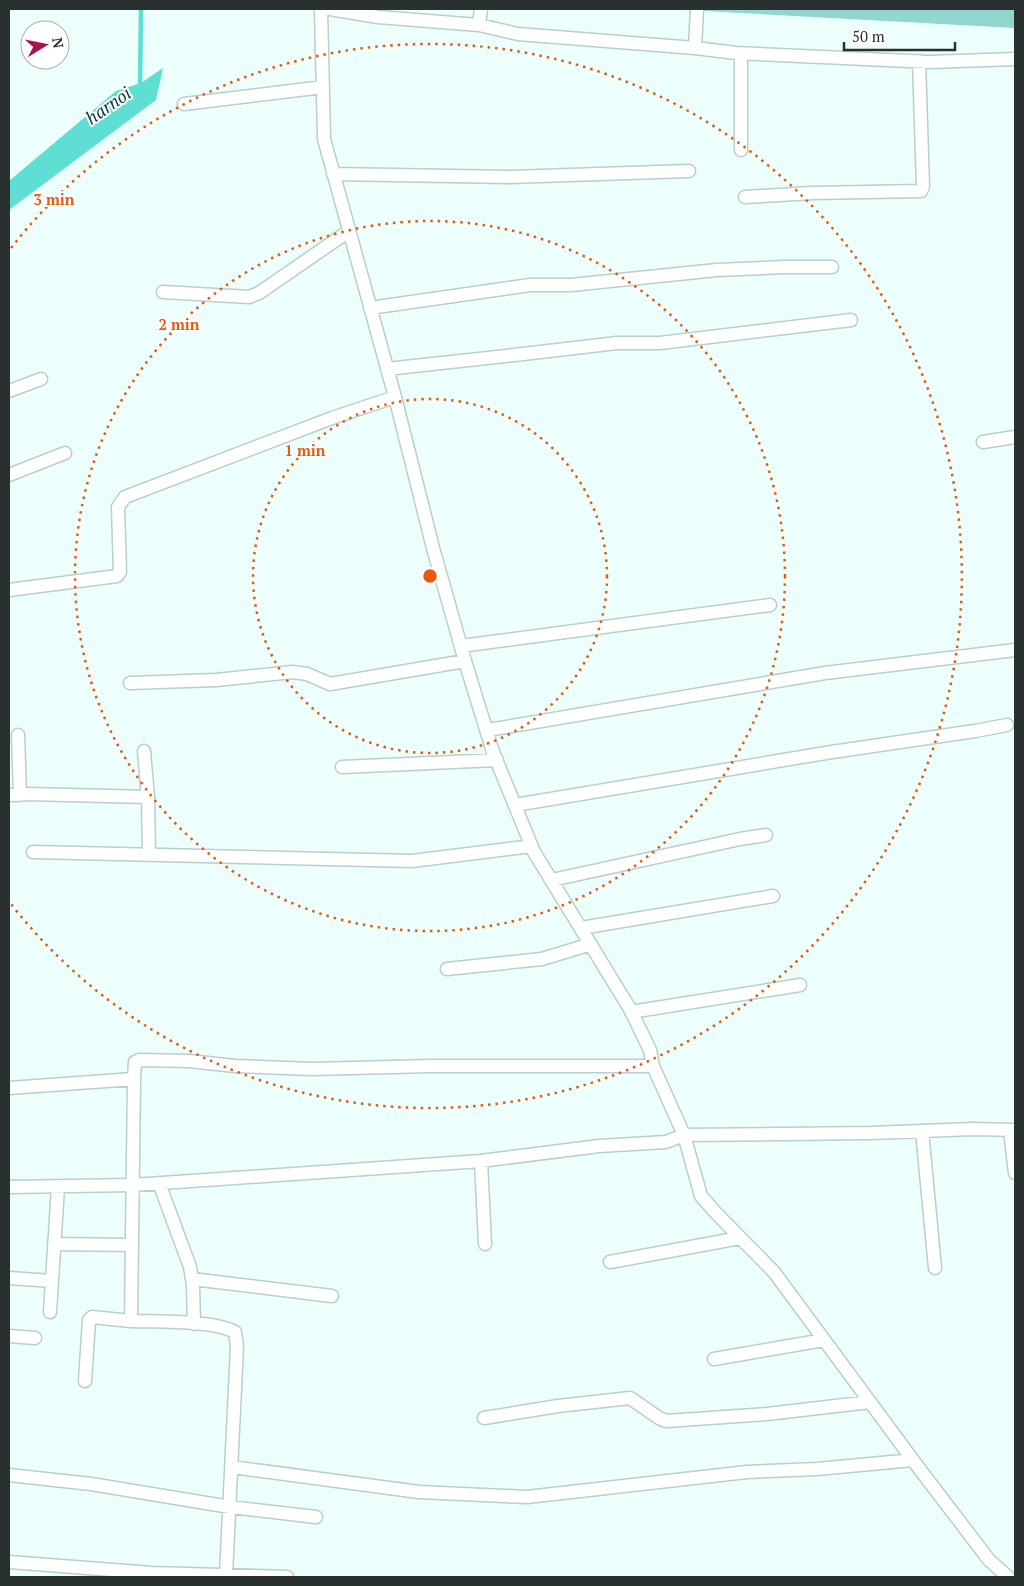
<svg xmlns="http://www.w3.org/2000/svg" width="1024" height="1586" font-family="'PT Serif',serif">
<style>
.green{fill:#91d7cf}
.water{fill:#5fdfd3}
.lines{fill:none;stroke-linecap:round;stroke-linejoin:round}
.stream{stroke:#5fdfd3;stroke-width:4.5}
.minor-casing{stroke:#b9cfcc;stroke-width:15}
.minor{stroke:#fff;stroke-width:12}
.ring{fill:none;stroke:#e8590c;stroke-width:2.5;stroke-dasharray:2.5 5}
.labels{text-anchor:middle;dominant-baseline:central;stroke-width:4;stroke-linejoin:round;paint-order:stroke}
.water-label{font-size:18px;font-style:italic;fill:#01403b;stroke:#fff}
.centre{fill:#e8590c;stroke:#fff;stroke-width:2.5}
.ring-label{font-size:15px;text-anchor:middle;font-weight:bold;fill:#e8590c;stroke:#fff;stroke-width:4;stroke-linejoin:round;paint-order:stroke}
</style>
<rect width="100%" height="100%" fill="#ecfffc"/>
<path class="green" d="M668 9H1015V28Z"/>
<path class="water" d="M163 68 156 100 9 210V181L116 91 141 83Z"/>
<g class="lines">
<path class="stream" d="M141 9 140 83 145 87"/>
<g class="minor-casing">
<path id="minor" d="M321 9 324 139 395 397 433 548 465 661 493 752 534 852 630 1009 650 1050 653 1066 684 1135 701 1196 716 1213 774 1272 918 1467 989 1560 1008 1577
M330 9 378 17 479 25 518 34 695 48 736 53 930 62 1015 59
M479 25 481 9
M695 48 697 9
M741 54V150
M184 104 323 87
M333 174 510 177 689 171
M745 197 813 193 921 191 923 187 919 61
M163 292 249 297 259 293 349 231
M370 308 530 285H571L717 270 784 267H832
M387 369 532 353 617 343H660L851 320
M9 391 41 379
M983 442 1015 437
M9 475 65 453
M9 590 117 576 120 572 118 507 125 497 332 418 395 397
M461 646 770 605
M130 683 216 680 293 672 307 674 330 684 465 661
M488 730 825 673 1015 650
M18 735 20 795
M144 751 148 797 149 854
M342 767 497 760
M9 795 28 794 148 797
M515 805 832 752 975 731 1007 725
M33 852 412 861 532 846
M552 880 740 839 766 835
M581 928 773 896
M447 969 542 959 591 944
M631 1012 800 985
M9 1088 134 1079
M1010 1130 1015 1173
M922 1131 935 1268
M481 1161 485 1244
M159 1183 190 1267 193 1285 194 1324
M9 1187 133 1185 481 1161 599 1146 666 1142 684 1135 871 1133 974 1129 1015 1130
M54 1244 132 1245
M610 1262 740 1238
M9 1278 52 1281
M192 1279 332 1296
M50 1312 58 1187
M131 1321C157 1322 214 1320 235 1332L237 1347 226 1575
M9 1336 35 1338
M714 1359 824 1340
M85 1381 89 1320 92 1317 131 1321 134 1079 135 1062 139 1060 189 1061 235 1066 312 1069 431 1066H653
M484 1418 558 1406 630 1398 659 1418 666 1421 767 1414 870 1402
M232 1467 419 1492 527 1497 747 1472 817 1469 913 1460
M9 1475 91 1484 230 1507 316 1517
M9 1562 152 1573 287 1577"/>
</g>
<use href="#minor" class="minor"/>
</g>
<g class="ring">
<circle cx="430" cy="576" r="177"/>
<circle cx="430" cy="576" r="355"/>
<path d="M11 248A532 532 0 1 1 11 904"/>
</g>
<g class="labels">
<g class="water-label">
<text transform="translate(108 105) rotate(-35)">harnoi</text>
</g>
</g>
<circle cx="430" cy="576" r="8" class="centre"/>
<g class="ring-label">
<text x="54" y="205">3 min</text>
<text x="179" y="330">2 min</text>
<text x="305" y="456">1 min</text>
</g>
<rect width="1024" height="1586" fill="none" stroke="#283130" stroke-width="20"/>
<g transform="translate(45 45) rotate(80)"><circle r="24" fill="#ffffff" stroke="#a9adac"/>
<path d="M0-4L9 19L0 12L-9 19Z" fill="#a8144c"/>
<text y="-8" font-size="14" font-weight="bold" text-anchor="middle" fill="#283130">N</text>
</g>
<path d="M844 42v8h111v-8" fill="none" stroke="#283130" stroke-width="2.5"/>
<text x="852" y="42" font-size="15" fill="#283130" stroke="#ffffff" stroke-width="4" paint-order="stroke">50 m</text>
</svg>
